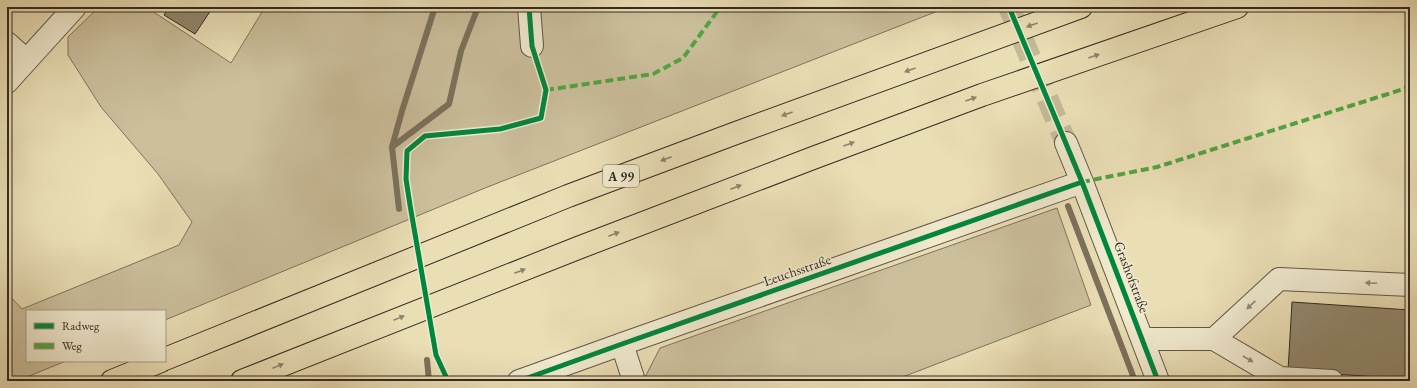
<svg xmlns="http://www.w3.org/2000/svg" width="1417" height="388" font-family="'EB Garamond',serif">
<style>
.green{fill:#cbbf9c;stroke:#7f745e}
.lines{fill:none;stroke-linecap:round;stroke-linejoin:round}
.stream{stroke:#7c715c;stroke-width:6}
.building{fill:#92886e;stroke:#332a21}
.minor-tunnel{stroke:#c5ba97;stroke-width:22;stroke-dasharray:22 11;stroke-linecap:butt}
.minor-casing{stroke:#615746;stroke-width:24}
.highway-casing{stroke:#332a21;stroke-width:24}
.minor{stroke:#f1eacf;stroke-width:22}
.highway{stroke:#eadeb5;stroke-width:22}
.quiet{stroke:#52a441;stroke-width:4;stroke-dasharray:8 4;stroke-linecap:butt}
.cycleway-casing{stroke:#f1eacf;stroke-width:8}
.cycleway{stroke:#00873e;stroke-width:5}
.oneway{fill:#8e846b}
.oneway2{fill:#928a78}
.labels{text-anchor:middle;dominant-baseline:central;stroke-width:3;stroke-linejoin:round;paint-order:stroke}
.shield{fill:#f1eacf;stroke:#6c6455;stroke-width:1}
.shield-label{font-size:13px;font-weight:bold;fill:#332a21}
.street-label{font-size:14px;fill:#332a21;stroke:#f1eacf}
</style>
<rect width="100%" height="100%" fill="#eadeb5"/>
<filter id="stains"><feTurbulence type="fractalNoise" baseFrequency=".005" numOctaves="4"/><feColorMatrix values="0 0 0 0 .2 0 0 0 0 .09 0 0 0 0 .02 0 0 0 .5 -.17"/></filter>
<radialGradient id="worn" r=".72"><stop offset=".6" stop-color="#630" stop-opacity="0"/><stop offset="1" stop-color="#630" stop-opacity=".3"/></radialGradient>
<path class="green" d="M99 7H146L231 63 265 7H948L485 188 165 320V311H27V361H66L17 381H7V293L22 309 179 245 192 222 158 174 101 107 68 55V37Z
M1057 208 1091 305 892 381H643L660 348Z"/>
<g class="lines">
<path class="stream" d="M392 147 449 104 461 51 478 7
M1068 206 1135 381
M399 209 392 147 402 111 435 7
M427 360 429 381"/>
</g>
<path class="building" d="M169 7H213L195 34 164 15Z
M1292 302 1410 310V379L1288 371Z"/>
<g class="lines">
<path class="minor-tunnel" d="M1009 7 1066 143"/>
<g class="minor-casing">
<path id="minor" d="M529 7 532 46
M7 43 26 60
M7 82 75 7
M1066 143 1082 182 1158 381
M1143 339H1214L1280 378 1332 381
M1214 339 1279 279 1410 285
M622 344 634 381
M519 381 622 344 1082 182"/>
</g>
<g class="highway-casing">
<path id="highway" d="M165 359 568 196 736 133 1081 7
M112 381 161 361
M242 381 578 248 813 158 982 95 1237 7"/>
</g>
<use href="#minor" class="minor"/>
<use href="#highway" class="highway"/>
<path class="quiet" d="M546 90 653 74 683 58 719 9 722 7
M1082 182 1157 167 1410 87"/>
<g class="cycleway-casing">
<path id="cycleway" d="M1009 7 1082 182 1158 381
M448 381 436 355 410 205 406 179 407 151 425 136 500 129 541 118 546 90 532 46 529 7
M519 381 622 344 1082 182"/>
</g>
<use href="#cycleway" class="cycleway"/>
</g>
<defs><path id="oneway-solid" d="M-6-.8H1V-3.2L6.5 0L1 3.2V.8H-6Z"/></defs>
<g class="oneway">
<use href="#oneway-solid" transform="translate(1032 25) rotate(160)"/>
<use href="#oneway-solid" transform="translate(1094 56) rotate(-19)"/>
<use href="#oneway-solid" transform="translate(910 70) rotate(160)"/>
<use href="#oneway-solid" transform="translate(971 99) rotate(-20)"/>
<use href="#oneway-solid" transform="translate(787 114) rotate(160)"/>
<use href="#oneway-solid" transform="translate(849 144) rotate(-20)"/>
<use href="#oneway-solid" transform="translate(666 159) rotate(159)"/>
<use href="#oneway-solid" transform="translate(736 187) rotate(-21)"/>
<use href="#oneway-solid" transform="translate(614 234) rotate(-21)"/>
<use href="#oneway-solid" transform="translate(520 271) rotate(-21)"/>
<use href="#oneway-solid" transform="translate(399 318) rotate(-22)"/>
<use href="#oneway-solid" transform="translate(278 366) rotate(-22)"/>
</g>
<g class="oneway2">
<use href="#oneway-solid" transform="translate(1371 283) rotate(-177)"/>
<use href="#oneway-solid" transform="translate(1251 305) rotate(137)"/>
<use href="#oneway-solid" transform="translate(1248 359) rotate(30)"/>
</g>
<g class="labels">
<rect class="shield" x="603" y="165" width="36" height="22" rx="3"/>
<g class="shield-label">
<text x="621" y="176">A 99</text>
</g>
<g class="street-label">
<text transform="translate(797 270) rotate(-19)">Leuchsstraße</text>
<text transform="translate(1132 277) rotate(69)">Grashofstraße</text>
</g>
</g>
<rect width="1417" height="388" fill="none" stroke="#eadeb5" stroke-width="24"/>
<rect x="8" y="8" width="1401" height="372" fill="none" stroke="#332a21" stroke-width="2"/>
<rect x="12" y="12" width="1393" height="364" fill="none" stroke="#332a21"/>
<rect x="26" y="310" width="140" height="52" fill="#f1eacf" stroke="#a59d89"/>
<rect x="34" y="323" width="20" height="6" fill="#00873e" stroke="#a59d89"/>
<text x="62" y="330" font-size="12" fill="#332a21">Radweg</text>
<rect x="34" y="343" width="20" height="6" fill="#52a441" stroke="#a59d89"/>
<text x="62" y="350" font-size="12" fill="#332a21">Weg</text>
<rect width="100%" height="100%" filter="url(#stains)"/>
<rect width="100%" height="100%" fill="url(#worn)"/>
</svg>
